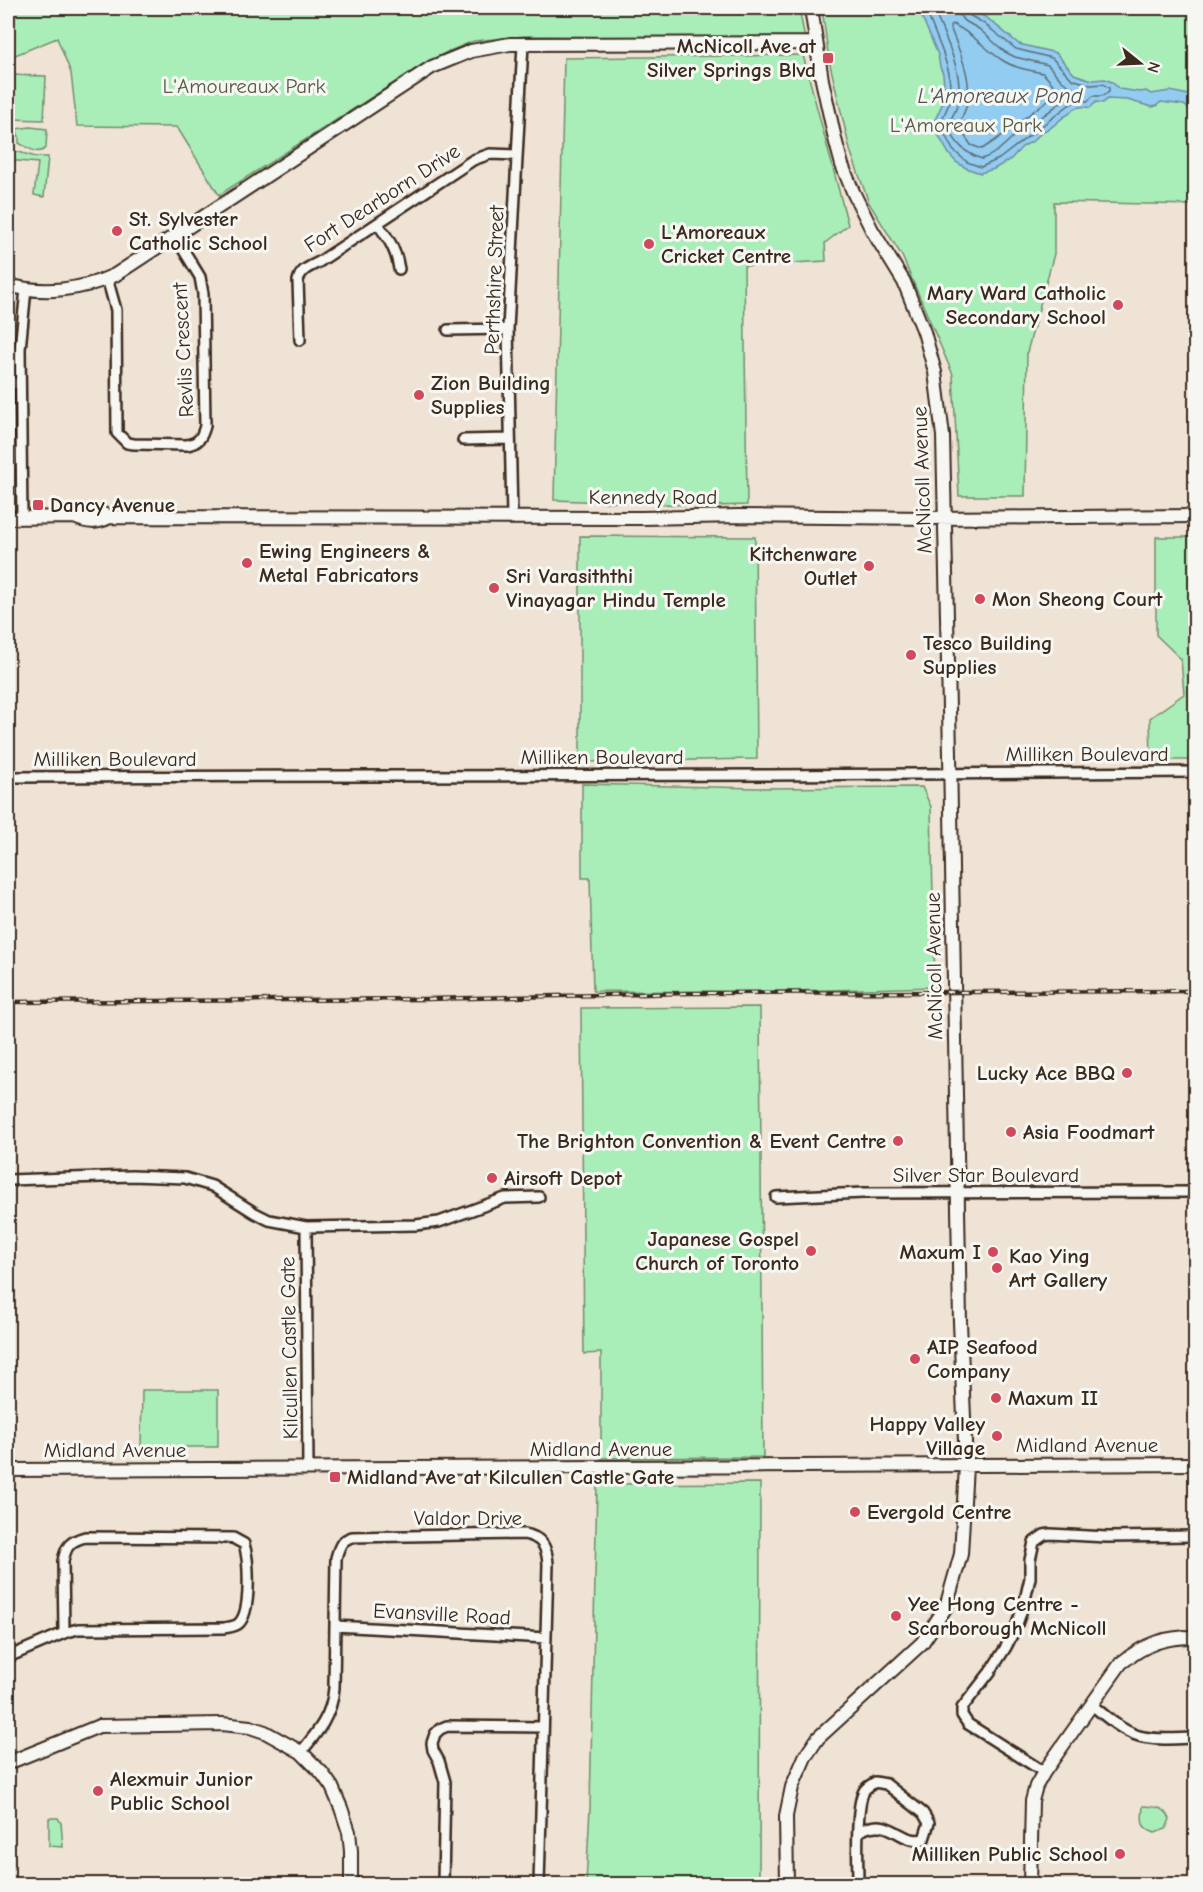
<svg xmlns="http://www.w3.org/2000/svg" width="1203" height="1892" font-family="'Comic Neue',sans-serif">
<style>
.green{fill:#a9eeb9;stroke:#728c6c;stroke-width:1.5}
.water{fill:#92ccf1;stroke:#6f8b9d;stroke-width:1.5}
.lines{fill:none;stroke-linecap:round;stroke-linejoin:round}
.shore{stroke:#5e6b72;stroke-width:1.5}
.street-casing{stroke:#3b2a1e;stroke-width:14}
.secondary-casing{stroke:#3b2a1e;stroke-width:16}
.street{stroke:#f6f6f2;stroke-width:9}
.secondary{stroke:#f6f6f2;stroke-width:12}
.rail-casing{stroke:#3b2a1e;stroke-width:4.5}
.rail{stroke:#f6f6f2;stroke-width:2;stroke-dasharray:7;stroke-linecap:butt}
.poi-dot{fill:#d1495b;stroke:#f6f6f2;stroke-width:2}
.labels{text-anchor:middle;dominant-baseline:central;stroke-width:6;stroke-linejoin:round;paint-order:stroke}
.poi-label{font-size:21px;font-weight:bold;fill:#3b2a1e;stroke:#f6f6f2;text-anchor:start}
.park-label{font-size:21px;fill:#565b45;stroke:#f6f6f2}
.street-label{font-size:21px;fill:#3b2a1e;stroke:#f6f6f2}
.water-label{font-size:22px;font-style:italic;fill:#515253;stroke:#f6f6f2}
</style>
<rect width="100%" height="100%" fill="#efe3d5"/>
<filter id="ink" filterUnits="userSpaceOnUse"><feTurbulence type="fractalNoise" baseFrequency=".0167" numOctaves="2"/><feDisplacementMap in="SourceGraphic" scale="12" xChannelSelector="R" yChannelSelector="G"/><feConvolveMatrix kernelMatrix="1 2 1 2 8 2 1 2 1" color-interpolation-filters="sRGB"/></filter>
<g filter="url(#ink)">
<path class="green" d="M8 8H799L805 39 525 36 474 41 447 52 422 65 219 195 177 127 77 126 71 73 57 38 8 58Z
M822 8H1195V205L1054 202V254L1027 352 1025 496H959L953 375 902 256 869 203 850 150 829 60Z
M803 55 848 225 825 243 826 261 744 266 747 505 714 506 554 500 564 58Z
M8 75 46 76 44 120 8 119Z
M30 127 47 129 46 148C38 156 28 148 19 143V137L16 129Z
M8 149 36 157H48L44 197 34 195 38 163 8 160Z
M580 536 755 537 757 759 580 762Z
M1156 537H1195V760H1151L1150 718 1184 694 1181 659 1156 635Z
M582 784 757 788 922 787 931 807 935 987 758 992 593 991 590 878H582Z
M760 1007 763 1457 601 1458V1353L584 1354 581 1008Z
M142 1390H218V1447H141Z
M760 1483 759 1884H586L590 1808 597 1484Z
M1143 1806C1155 1807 1165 1806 1170 1819L1166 1829 1155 1833C1139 1827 1142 1821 1143 1806Z
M49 1818H58L61 1823 63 1847 49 1846Z"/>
<path class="water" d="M924 8H968L987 18 1019 44 1056 53 1074 74 1092 80 1105 79 1112 82 1119 89 1140 92 1146 91 1151 94 1170 91 1193 96 1195 98V114L1184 105 1161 102 1156 106 1152 107 1127 100 1107 99 1103 103 1096 102 1090 108C1082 105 1074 107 1069 114L1065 116 1049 129 1043 131 1033 141 1022 147 1011 159 994 169 980 173 966 168 956 162 949 154 935 129 934 122 945 98 943 74 940 67 938 55 919 10Z"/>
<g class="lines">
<path class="shore" d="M925 8 943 53 949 73 951 99 941 122V127L953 150 967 162 981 167 999 159 1069 105 1076 101H1088L1093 96H1102L1109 92V88L1103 84 1091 85 1072 79 1052 58 1016 49 983 23 969 15 966 8
M933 8C944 36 962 67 959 99 958 109 951 117 948 126 955 143 964 153 982 159 996 154 1003 146 1013 137 1023 129 1034 122 1044 115 1055 108 1063 98 1076 94L1077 91 1062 81 1048 65 1015 57 1005 52 979 29 963 20 959 14V8
M952 24C970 31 985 49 1002 60 1014 68 1029 70 1043 73L1058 90 1055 95C1030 112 1008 134 982 149L971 145 958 126C961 119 965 112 967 104 973 79 959 50 950 27Z"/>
<g class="street-casing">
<path id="street" d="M378 224C389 240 396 249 399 269
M107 278 116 310 117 433 127 443 134 444 187 445C199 443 202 437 205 426L203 294 200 277 175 236
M448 330 508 329
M300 340 298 281C300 270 309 267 319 262L473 160 490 154 517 155
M8 382 20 384
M463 440 509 439
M512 517 508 329 523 44
M22 518 20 349 26 289
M8 777 768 775 1196 772
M8 1180 132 1176 185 1178 212 1186 255 1213 269 1220 306 1227 416 1225 439 1222 505 1198 539 1197
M776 1197 863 1193 1196 1192
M306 1227 308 1468
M335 1626 546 1638
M8 1657 64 1633 78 1629 224 1628C228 1627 234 1627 238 1624 252 1613 249 1560 244 1544L233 1538 85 1537C70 1541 66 1546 63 1561L64 1633
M1092 1705C1105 1716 1122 1731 1139 1736 1156 1741 1178 1738 1196 1738
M301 1752C318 1732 332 1715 334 1688L336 1558C339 1547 341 1540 352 1537L524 1534C542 1537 547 1547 548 1564L539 1884
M1044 1772 968 1724 962 1715V1708L990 1672 1006 1647 1016 1627 1024 1604 1030 1578V1560L1034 1542 1044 1535 1050 1534 1107 1537 1196 1536
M443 1884 445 1782 439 1761 433 1750 432 1743 435 1734 440 1729 447 1726 543 1727
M858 1884C858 1864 855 1807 864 1791 866 1787 871 1785 875 1782L886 1784 923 1813 929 1823 924 1839C898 1845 891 1813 858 1832"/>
</g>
<g class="secondary-casing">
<path id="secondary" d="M8 285C43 295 82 290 115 275L432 67 471 51 510 44 816 43
M74 517C88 523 96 524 110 517L642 518 739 516 930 518 1196 516
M8 518 74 517 87 512H98L110 517
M8 1470 1196 1464
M8 1763 99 1726 222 1724 250 1727 265 1732 301 1752 322 1773 332 1787 341 1808 349 1832 351 1851V1884
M787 1884 786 1816 792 1787 805 1757 818 1738 922 1643 946 1607 961 1554 966 1466 960 1322 950 754 943 436 935 372 924 332 904 282 872 230 854 194 842 165 835 139 822 80 811 8
M1030 1884 1032 1801 1036 1786 1044 1772 1121 1663C1147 1643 1163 1637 1196 1637"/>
</g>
<use href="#street" class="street"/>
<use href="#secondary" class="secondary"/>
<g class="rail-casing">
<path id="rail" d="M8 1002 427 999 691 993 1196 991"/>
</g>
<use href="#rail" class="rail"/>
</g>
</g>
<g class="poi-dot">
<rect x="822" y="52" width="12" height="12" rx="3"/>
<circle cx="117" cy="231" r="6"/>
<circle cx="649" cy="244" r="6"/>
<circle cx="1118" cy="305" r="6"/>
<circle cx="419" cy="395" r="6"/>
<rect x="32" y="499" width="12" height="12" rx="3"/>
<circle cx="247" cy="563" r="6"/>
<circle cx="869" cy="566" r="6"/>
<circle cx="494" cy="588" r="6"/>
<circle cx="980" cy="599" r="6"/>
<circle cx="911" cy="655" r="6"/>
<circle cx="1127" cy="1073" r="6"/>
<circle cx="1011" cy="1132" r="6"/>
<circle cx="898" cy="1141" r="6"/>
<circle cx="492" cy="1178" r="6"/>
<circle cx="811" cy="1251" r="6"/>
<circle cx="993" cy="1252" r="6"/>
<circle cx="997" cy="1268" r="6"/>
<circle cx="915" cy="1359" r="6"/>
<circle cx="996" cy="1398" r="6"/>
<circle cx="997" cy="1436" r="6"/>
<rect x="329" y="1471" width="12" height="12" rx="3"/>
<circle cx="855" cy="1512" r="6"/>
<circle cx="896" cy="1616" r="6"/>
<circle cx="98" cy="1791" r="6"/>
<circle cx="1120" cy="1854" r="6"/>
</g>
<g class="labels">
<g class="poi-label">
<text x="816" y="46" text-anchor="end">McNicoll Ave at<tspan x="816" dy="24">Silver Springs Blvd</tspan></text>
<text x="129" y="219">St. Sylvester<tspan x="129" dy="24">Catholic School</tspan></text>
<text x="661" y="232">L'Amoreaux<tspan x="661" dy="24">Cricket Centre</tspan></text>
<text x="1106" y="293" text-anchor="end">Mary Ward Catholic<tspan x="1106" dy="24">Secondary School</tspan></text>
<text x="431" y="383">Zion Building<tspan x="431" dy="24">Supplies</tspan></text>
<text x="50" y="505">Dancy Avenue</text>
<text x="259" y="551">Ewing Engineers &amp;<tspan x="259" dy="24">Metal Fabricators</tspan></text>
<text x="857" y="554" text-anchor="end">Kitchenware<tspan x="857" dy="24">Outlet</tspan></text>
<text x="506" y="576">Sri Varasiththi<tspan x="506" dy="24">Vinayagar Hindu Temple</tspan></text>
<text x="992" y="599">Mon Sheong Court</text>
<text x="923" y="643">Tesco Building<tspan x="923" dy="24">Supplies</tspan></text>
<text x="1115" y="1073" text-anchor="end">Lucky Ace BBQ</text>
<text x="1023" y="1132">Asia Foodmart</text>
<text x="886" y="1141" text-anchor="end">The Brighton Convention &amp; Event Centre</text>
<text x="504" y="1178">Airsoft Depot</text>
<text x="799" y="1239" text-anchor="end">Japanese Gospel<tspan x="799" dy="24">Church of Toronto</tspan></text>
<text x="981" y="1252" text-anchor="end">Maxum I</text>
<text x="1009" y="1256">Kao Ying<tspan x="1009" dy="24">Art Gallery</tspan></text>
<text x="927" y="1347">AIP Seafood<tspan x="927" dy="24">Company</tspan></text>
<text x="1008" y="1398">Maxum II</text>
<text x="985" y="1424" text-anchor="end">Happy Valley<tspan x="985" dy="24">Village</tspan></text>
<text x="347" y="1477">Midland Ave at Kilcullen Castle Gate</text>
<text x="867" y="1512">Evergold Centre</text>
<text x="908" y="1604">Yee Hong Centre -<tspan x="908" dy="24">Scarborough McNicoll</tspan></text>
<text x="110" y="1779">Alexmuir Junior<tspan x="110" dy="24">Public School</tspan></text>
<text x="1108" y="1854" text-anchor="end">Milliken Public School</text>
</g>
<g class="park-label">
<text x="244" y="86">L'Amoureaux Park</text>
<text x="966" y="125">L'Amoreaux Park</text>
</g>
<g class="street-label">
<text transform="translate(382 198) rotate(-33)">Fort Dearborn Drive</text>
<text transform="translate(494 280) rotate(-88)">Perthshire Street</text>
<text transform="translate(183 350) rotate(-93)">Revlis Crescent</text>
<text transform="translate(922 480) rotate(-92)">McNicoll Avenue</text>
<text x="653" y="497">Kennedy Road</text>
<text x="1087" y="754">Milliken Boulevard</text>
<text x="602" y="757">Milliken Boulevard</text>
<text x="115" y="759">Milliken Boulevard</text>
<text transform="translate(934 966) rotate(-91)">McNicoll Avenue</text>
<text x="986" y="1175">Silver Star Boulevard</text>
<text transform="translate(289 1348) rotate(-91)">Kilcullen Castle Gate</text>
<text x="1087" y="1445">Midland Avenue</text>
<text x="601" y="1449">Midland Avenue</text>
<text x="115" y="1450">Midland Avenue</text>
<text x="468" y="1518">Valdor Drive</text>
<text transform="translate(442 1614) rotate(3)">Evansville Road</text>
</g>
<g class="water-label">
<text x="1000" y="96">L'Amoreaux Pond</text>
</g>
</g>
<rect width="1203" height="1892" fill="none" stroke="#f6f6f2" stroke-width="30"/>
<rect x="15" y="15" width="1173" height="1862" fill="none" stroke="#3b2a1e" stroke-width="2" filter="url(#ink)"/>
<g transform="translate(1140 63) rotate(108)" stroke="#f6f6f2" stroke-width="4.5" paint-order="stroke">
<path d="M0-4.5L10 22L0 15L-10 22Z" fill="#3b2a1e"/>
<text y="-9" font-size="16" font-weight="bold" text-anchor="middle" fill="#3b2a1e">N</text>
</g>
</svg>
